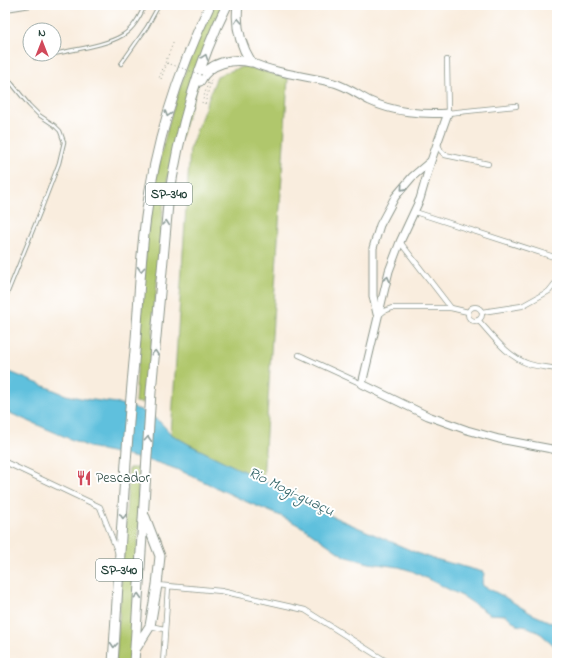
<svg xmlns="http://www.w3.org/2000/svg" width="562" height="668" font-family="'Indie Flower',sans-serif">
<style>
.green{fill:#b0c76c;stroke:#688250}
.water{fill:#5fc0dd;stroke:#3f7e88}
.lines{fill:none;stroke-linecap:round;stroke-linejoin:round}
.lane-casing{stroke:#8c9589;stroke-width:4.5}
.street-casing{stroke:#8c9589;stroke-width:6}
.secondary-casing{stroke:#8c9589;stroke-width:9}
.highway-casing{stroke:#8c9589;stroke-width:11}
.path{stroke:#8c9589;stroke-width:1;stroke-dasharray:1 3;stroke-linecap:butt}
.lane{stroke:#fff;stroke-width:2.5}
.street{stroke:#fff;stroke-width:4.5}
.secondary{stroke:#fff;stroke-width:7}
.highway{stroke:#fff;stroke-width:9}
.path-bridge{stroke:#8c9589;stroke-width:1;stroke-dasharray:1 3;stroke-linecap:butt}
.oneway{stroke:#8f9e9a}
.labels{text-anchor:middle;dominant-baseline:central;stroke-width:4;stroke-linejoin:round;paint-order:stroke}
.shield{fill:#fff;stroke:#627771;stroke-width:1}
.shield-label{font-size:13px;font-weight:bold;fill:#1f3d34}
.poi-label{font-size:14px;fill:#1f3d34;stroke:#fff;text-anchor:start}
.water-label{font-size:15px;font-style:italic;fill:#326467;stroke:#fff}
</style>
<rect width="100%" height="100%" fill="#fff"/>
<filter id="ink" filterUnits="userSpaceOnUse"><feTurbulence type="fractalNoise" baseFrequency=".025" numOctaves="2"/><feDisplacementMap in="SourceGraphic" scale="8" xChannelSelector="R" yChannelSelector="G"/><feConvolveMatrix kernelMatrix="1 2 1 2 8 2 1 2 1" color-interpolation-filters="sRGB"/></filter>
<filter id="wash" filterUnits="userSpaceOnUse"><feTurbulence type="fractalNoise" baseFrequency=".012" numOctaves="4" result="noise"/><feDisplacementMap in="SourceGraphic" scale="16" xChannelSelector="R" yChannelSelector="G"/><feGaussianBlur stdDeviation="0.9" result="paint"/><feColorMatrix in="noise" values="0 0 0 0 0 0 0 0 0 0 0 0 0 0 0 0 0 1.4 0 .05"/><feComposite in="paint" operator="in"/></filter>
<g filter="url(#wash)">
<rect width="100%" height="100%" fill="#f9edde"/>
<path class="green" d="M213 5H223L168 177 163 208 151 356 143 403 135 402 147 233C154 181 165 130 182 81 190 55 203 30 213 5Z
M244 66 288 78 263 481 190 445 171 434 190 148 217 76Z
M129 468H139L138 496H141L130 663H116Z"/>
<path class="water" d="M5 370 66 395 85 399 117 403 141 410 160 422 171 434 190 445 272 485 306 505 424 556 483 572 484 574 482 582 483 586 503 596 532 614 557 625V648L541 634 528 627 517 625 506 615 489 614 464 597 412 571 399 567 369 563 344 556 304 528 281 516 247 502 179 470 159 463 89 447 5 411Z"/>
</g>
<g filter="url(#ink)">
<g class="lines">
<g class="lane-casing">
<path id="lane" d="M5 10 36 5
M54 54C75 49 105 46 123 35 134 28 140 16 145 5
M35 58 52 54
M121 64 147 27 159 5
M5 75 29 105 39 115 54 125 60 131 64 142 59 163 41 210 5 299"/>
</g>
<g class="street-casing">
<path id="street" d="M447 60 448 113 516 106
M437 143 441 151 445 155 488 164
M415 212 557 258
M400 242 451 308
M468 314a7 7 0 1 1 14 0a7 7 0 1 1-14 0Z
M482 312 522 306 549 291 557 281
M378 316 384 311 392 308H451L468 312
M478 320C493 336 507 357 529 364 538 367 548 367 557 369
M299 355 362 384
M5 462 100 507 118 553
M157 585 221 591 305 610 389 663
M150 626 164 629
M163 663 168 587"/>
</g>
<g class="secondary-casing">
<path id="secondary" d="M251 62C277 74 307 76 334 83 348 87 358 95 370 101 393 112 423 115 448 113L431 161 420 199 400 242 389 271 362 384 428 416 467 430 499 439 557 450
M377 314 373 296V248L380 225 395 197 412 177 431 161"/>
</g>
<g class="highway-casing">
<path id="highway" d="M238 5C235 26 240 44 251 62
M200 81C209 62 233 58 251 62
M136 648 150 626 157 585 160 556 145 517
M113 663C120 559 125 455 135 351 139 306 140 261 146 217 155 143 178 72 210 5
M134 663 151 392 168 204C178 136 196 67 227 5"/>
</g>
<path class="path" d="M167 63 161 79 159 78 174 41
M208 83 202 103 205 104 212 77"/>
<use href="#lane" class="lane"/>
<use href="#street" class="street"/>
<use href="#secondary" class="secondary"/>
<use href="#highway" class="highway"/>
<path class="path-bridge" d="M167 63 205 76"/>
</g>
<defs><path id="oneway-chevron" d="M-2-3.5L2.5 0L-2 3.5" fill="none" stroke-width="1.6" stroke-linecap="round" stroke-linejoin="round"/></defs>
<g class="oneway">
<use href="#oneway-chevron" transform="translate(238 21) rotate(-93)"/>
<use href="#oneway-chevron" transform="translate(205 57) rotate(-71)"/>
<use href="#oneway-chevron" transform="translate(168 114) rotate(107)"/>
<use href="#oneway-chevron" transform="translate(403 188) rotate(132)"/>
<use href="#oneway-chevron" transform="translate(166 223) rotate(-84)"/>
<use href="#oneway-chevron" transform="translate(141 269) rotate(94)"/>
<use href="#oneway-chevron" transform="translate(387 279) rotate(-75)"/>
<use href="#oneway-chevron" transform="translate(155 353) rotate(-85)"/>
<use href="#oneway-chevron" transform="translate(148 439) rotate(-86)"/>
<use href="#oneway-chevron" transform="translate(123 516) rotate(94)"/>
<use href="#oneway-chevron" transform="translate(138 596) rotate(-86)"/>
<use href="#oneway-chevron" transform="translate(114 645) rotate(94)"/>
</g>
</g>
<defs>
<g id="restaurant-bare" transform="scale(1.2)"><path d="M-5-6h1v4h1v-4h1v4h1v-4h1v5L-1.5 .5V6h-2V.5L-5-1ZM5-6V6H3V1.5H1.5Q1.5-4 5-6Z" fill="#d1495b" stroke="#fff" stroke-width="2.5" paint-order="stroke"/></g>
</defs>
<g fill-rule="evenodd">
<use href="#restaurant-bare" x="84" y="478"/>
</g>
<g class="labels">
<g class="shield">
<rect x="146" y="183" width="46" height="22" rx="3"/>
<rect x="96" y="559" width="46" height="22" rx="3"/>
</g>
<g class="shield-label">
<text x="169" y="194">SP-340</text>
<text x="119" y="570">SP-340</text>
</g>
<g class="poi-label">
<text x="96" y="478">Pescador</text>
</g>
<g class="water-label">
<text transform="translate(291 492) rotate(26)">Rio Mogi-guaçu</text>
</g>
</g>
<rect width="562" height="668" fill="none" stroke="#fff" stroke-width="20"/>
<g transform="translate(42 42)"><circle r="19" fill="#ffffff" stroke="#a5b1ae"/>
<path d="M0-3L7 15L0 10L-7 15Z" fill="#d1495b"/>
<text y="-6" font-size="11" font-weight="bold" text-anchor="middle" fill="#1f3d34">N</text>
</g>
</svg>
